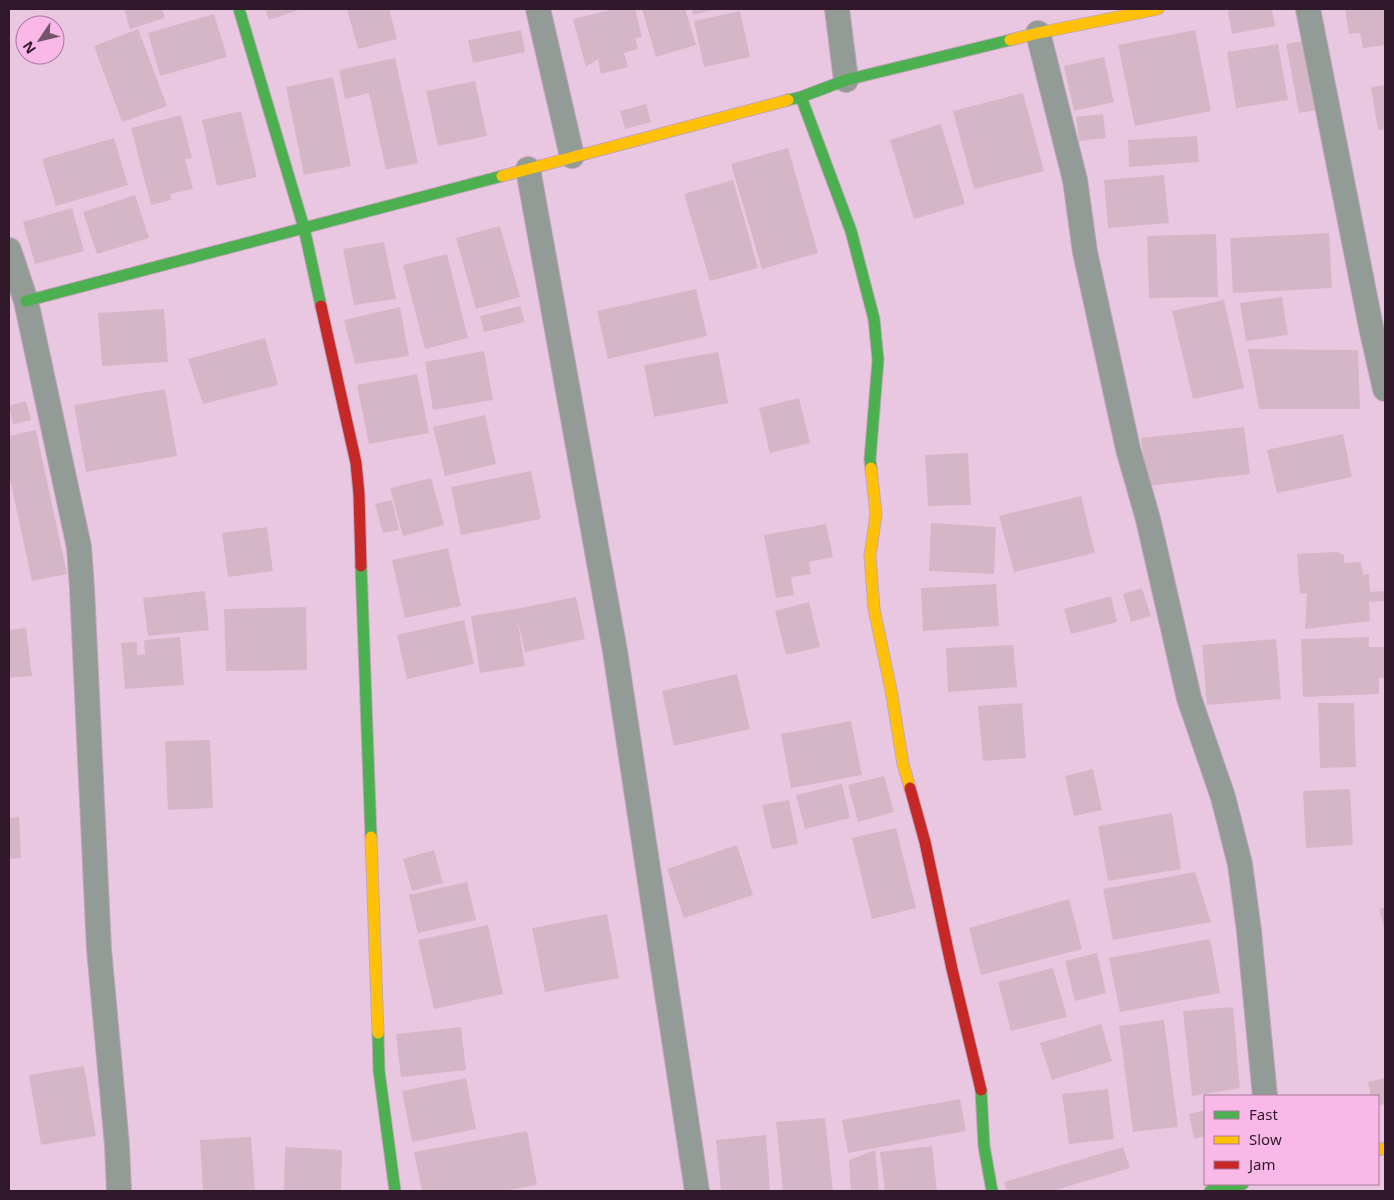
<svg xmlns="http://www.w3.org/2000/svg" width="1394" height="1200" font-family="'Noto Sans',sans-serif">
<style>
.building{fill:#d5b6c7}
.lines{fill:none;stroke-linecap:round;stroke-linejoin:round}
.street-casing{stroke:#c2a6bb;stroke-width:26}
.fast-casing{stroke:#c2a6bb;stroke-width:13}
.slow-casing{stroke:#c2a6bb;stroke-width:13}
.jam-casing{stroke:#c2a6bb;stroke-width:13}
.street{stroke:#929b96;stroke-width:24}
.fast{stroke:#4caf50;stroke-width:11}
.slow{stroke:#ffc107;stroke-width:11}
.jam{stroke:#c62828;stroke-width:11}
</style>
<rect width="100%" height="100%" fill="#eac7e1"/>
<path class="building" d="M124 9H162L165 18 130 29Z
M265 9H302L269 20Z
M347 9H389L397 39 358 49Z
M614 9H635L642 37 635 38 638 49 624 53 628 67 601 74 598 59 586 67 573 19Z
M642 9H685L696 45 656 57Z
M692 9H717L693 15Z
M1240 9H1272L1275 26 1232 34 1228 11Z
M1345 9H1385V45L1363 48 1360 33 1349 34Z
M740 11 750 57 704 67 694 21Z
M214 14 227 57 160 76 148 33Z
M138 29 167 106 122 122 94 46Z
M521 30 525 52 473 63 468 40Z
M1195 30 1211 111 1135 126 1118 45Z
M1308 40 1321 109 1299 113 1286 44Z
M1278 44 1288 100 1236 108 1227 52Z
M1104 57 1114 102 1074 111 1064 66Z
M395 58 418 163 386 170 369 93 345 99 339 70Z
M333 77 351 166 304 175 286 87Z
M475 81 487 136 438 146 426 91Z
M1385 85V129L1378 130 1371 87Z
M1023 93 1044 171 974 189 953 111Z
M646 104 651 122 625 129 620 111Z
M241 111 257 177 217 186 202 120Z
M1103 114 1106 138 1079 141 1076 117Z
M181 115 192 158 185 159 193 189 170 194 171 200 151 205 131 128Z
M941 124 965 204 914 219 890 140Z
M1197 136 1199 162 1129 167 1128 140Z
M114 138 128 185 56 206 42 159Z
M788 148 818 253 762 269 731 164Z
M1164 175 1169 223 1108 228 1104 180Z
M733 180 758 268 710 281 684 194Z
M135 195 149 238 97 254 83 212Z
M72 208 84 251 35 264 23 222Z
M500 226 520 297 476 309 456 238Z
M1329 233 1332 288 1233 293 1230 238Z
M1216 234 1218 297 1149 298 1147 236Z
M384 242 396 299 354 305 343 249Z
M447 254 468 338 425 349 403 265Z
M696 289 707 336 608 359 597 311Z
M1282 297 1288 335 1246 341 1240 303Z
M1224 300 1244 388 1193 399 1172 311Z
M520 306 525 322 484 332 480 316Z
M400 307 409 356 355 364 344 320Z
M164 309 168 362 102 366 98 313Z
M265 338 278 385 203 404 188 359Z
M1248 349 1358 350 1360 409H1259Z
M484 351 493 400 433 410 425 362Z
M718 352 728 403 654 417 644 365Z
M417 374 429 433 369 444 357 385Z
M165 389 177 456 86 472 74 405Z
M799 398 810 443 770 453 759 408Z
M26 401 31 420 13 424 9 406Z
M485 415 496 464 445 476 433 427Z
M1244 427 1250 474 1147 486 1141 438Z
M36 430 67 574 32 581 9 475V436Z
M1343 434 1352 477 1277 493 1267 450Z
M968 453 971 505 928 506 925 455Z
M531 471 541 519 461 535 451 487Z
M431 478 444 525 403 536 390 488Z
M1081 496 1095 553 1014 572 999 516Z
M392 500 399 530 383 533 375 504Z
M931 523 996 527 994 574 929 571Z
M826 524 833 557 809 562 811 574 791 577 794 595 776 598 764 535Z
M267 527 273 571 228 577 222 533Z
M448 548 461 606 405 618 392 560Z
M1336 552 1344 555V563L1361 562 1363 575 1369 574 1370 592 1384 591 1385 601 1369 602 1370 621 1305 629 1307 593 1300 594 1297 554Z
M996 584 999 626 923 631 921 588Z
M1142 588 1151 616 1131 622 1123 594Z
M205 591 209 630 148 636 143 598Z
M1111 596 1117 622 1071 634 1064 609Z
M576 597 585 639 525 652 517 618 525 666 480 673 471 616 515 609Z
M809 602 820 647 786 655 775 611Z
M306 607 307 670 226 671 224 609Z
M464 620 474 664 407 679 397 635Z
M26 628 32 676 9 678V630Z
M180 637 184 685 125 689 121 643 137 642V655L145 654 144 640Z
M1369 637V647H1385V678H1379V694L1303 697 1301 639Z
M1276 639 1281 699 1207 705 1202 645Z
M1013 645 1017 687 948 692 946 648Z
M737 674 750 729 674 746 662 691Z
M1022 703 1026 758 983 761 978 706Z
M1318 703H1354L1356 767 1320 768Z
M851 721 862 775 791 788 781 734Z
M210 740 213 808 168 810 165 741Z
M1093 769 1102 810 1074 816 1065 776Z
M884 776 894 812 858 822 848 785Z
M842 784 850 818 805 829 796 795Z
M1350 789 1353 845 1306 848 1303 791Z
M789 800 798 844 772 849 762 805Z
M1172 813 1181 869 1108 881 1098 826Z
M19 817 21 858 9 859V818Z
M896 828 916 908 872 919 852 838Z
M737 845 753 895 684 918 667 869Z
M434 850 443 883 412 891 403 859Z
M1195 872 1211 922 1113 940 1103 889Z
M467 882 476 920 418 933 409 895Z
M1069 899 1082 949 981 975 969 928Z
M1385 907V930L1379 909Z
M607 914 619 978 545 992 532 928Z
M488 925 503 994 434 1009 418 940Z
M1209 939 1211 943 1220 993 1120 1012 1109 958Z
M1097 953 1106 993 1075 1001 1065 961Z
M1053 968 1067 1017 1011 1031 998 982Z
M1233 1007 1240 1088 1192 1096 1183 1011Z
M1164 1020 1178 1127 1133 1132 1119 1026Z
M1101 1024 1112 1061 1052 1080 1040 1043Z
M461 1027 466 1070 401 1077 396 1034Z
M84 1066 96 1136 41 1145 29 1075Z
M466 1078 476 1129 412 1142 402 1091Z
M1385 1078V1104L1378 1106V1096H1371L1368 1082Z
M1108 1089 1114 1139 1069 1144 1062 1094Z
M960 1099 966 1131 848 1153 842 1120Z
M1205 1110V1136L1194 1139 1189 1114Z
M825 1118 833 1191H783L776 1122Z
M527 1131 537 1185 503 1191H422L414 1152Z
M766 1135 770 1191H721L716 1140Z
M251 1137 255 1191H203L200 1140Z
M932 1146 937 1191H885L880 1152Z
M285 1147 342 1150 341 1191H284Z
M1123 1147 1130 1168 1052 1191H1007L1004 1182Z
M875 1150 879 1191H851L849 1160Z"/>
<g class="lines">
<g class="street-casing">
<path id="street" d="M538 9 572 156
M837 9 846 80
M1308 9 1371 327 1385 389
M1038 33 1075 180 1085 252 1128 449 1148 519 1189 698 1223 797 1240 864 1249 931 1265 1096
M528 169 615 651 697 1191
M9 250 26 301 79 547 82 588 99 949 117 1145 119 1191"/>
</g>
<g class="fast-casing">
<path id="fast" d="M239 9 304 228 321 306
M801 97 851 231 874 319 878 360 870 459 871 468
M788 100 801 97 846 80 1010 40
M26 301 502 176
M361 566 371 837
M378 1033 379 1071 395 1191
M981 1090 984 1146 992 1191
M1210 1191 1243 1184"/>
</g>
<g class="slow-casing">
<path id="slow" d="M1010 40 1038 33 1158 9
M502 176 788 100
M871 468 876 514 870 556 874 609 891 690 903 764 910 788
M371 837 378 1033
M1378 1150 1385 1148"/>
</g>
<g class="jam-casing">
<path id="jam" d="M321 306 356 463 359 494 361 566
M910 788 925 842 952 969 981 1090"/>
</g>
<use href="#street" class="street"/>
<use href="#fast" class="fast"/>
<use href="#slow" class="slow"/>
<use href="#jam" class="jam"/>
</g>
<rect width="1394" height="1200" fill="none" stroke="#30182a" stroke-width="20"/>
<rect x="1204" y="1095" width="175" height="90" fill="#f9b8e7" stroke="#a9789b"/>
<rect x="1214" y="1111" width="25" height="8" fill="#4caf50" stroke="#a9789b"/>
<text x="1249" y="1120" font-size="15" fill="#30182a">Fast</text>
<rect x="1214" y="1136" width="25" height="8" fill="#ffc107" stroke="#a9789b"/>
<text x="1249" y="1145" font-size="15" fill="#30182a">Slow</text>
<rect x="1214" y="1161" width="25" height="8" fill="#c62828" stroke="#a9789b"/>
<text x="1249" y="1170" font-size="15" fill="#30182a">Jam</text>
<g transform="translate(40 40) rotate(235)"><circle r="24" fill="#f9b8e7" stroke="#a9789b"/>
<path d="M0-4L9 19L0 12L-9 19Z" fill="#71556a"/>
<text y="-8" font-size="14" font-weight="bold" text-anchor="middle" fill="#30182a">N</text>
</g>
</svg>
